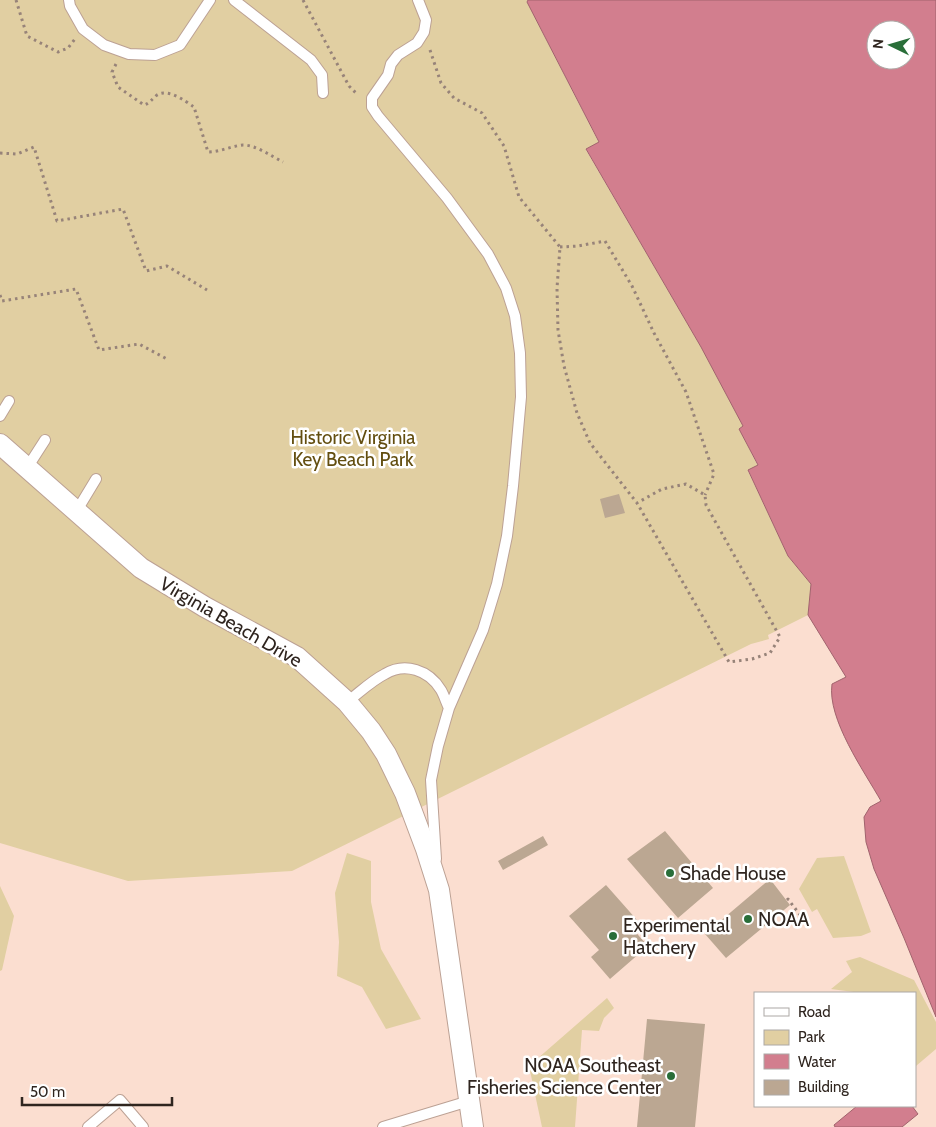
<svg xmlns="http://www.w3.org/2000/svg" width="936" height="1127" font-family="Cabin,sans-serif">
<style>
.green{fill:#e1cfa2}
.water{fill:#d27e8e;stroke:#a1636d;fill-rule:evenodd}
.building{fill:#bba792}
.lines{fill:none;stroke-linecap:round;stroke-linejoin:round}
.service-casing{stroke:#bca194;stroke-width:12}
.minor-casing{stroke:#bca194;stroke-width:22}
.path{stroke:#978379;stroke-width:3;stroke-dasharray:2.5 4;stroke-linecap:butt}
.service{stroke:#fff;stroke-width:10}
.minor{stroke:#fff;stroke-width:20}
.poi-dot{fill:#296e39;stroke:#fff;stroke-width:2}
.labels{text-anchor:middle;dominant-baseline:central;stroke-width:5;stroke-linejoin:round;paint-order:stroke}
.park-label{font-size:19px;fill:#634e10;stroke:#fff}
.street-label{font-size:19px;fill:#2f251f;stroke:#fff}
.poi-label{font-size:19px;fill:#2f251f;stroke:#fff;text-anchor:start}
</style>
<rect width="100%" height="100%" fill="#fbded0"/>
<path class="green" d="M0 0H528L527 2 599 143 586 150 701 347 743 426 739 429 758 466 748 471 788 556 811 584 808 615 768 635 769 639 751 644 292 871 128 881 0 843Z
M347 853 371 861V902L381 949 421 1019 386 1029 362 987 337 976 339 942 335 893Z
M844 856 871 932 861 936 833 938 817 909 812 912 799 889 817 858Z
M0 886 14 916 2 970 0 971Z
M860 957 914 980 936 1022V1049L916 1066H915V993H861L831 989 852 972 846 961Z
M607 998 614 1008 604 1018 599 1031 582 1030 575 1127H542L529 1066Z"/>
<path class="water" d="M528 0H936V1017L904 938 874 869 866 842 864 817 870 807 881 801C864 771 827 719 832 684L846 677 808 615 811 584 788 556 748 470 758 465 739 429 743 426 701 347 586 149 599 142 527 2ZM876 30H906V60H876Z
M857 1106H912L918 1114 902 1127H835L834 1125Z"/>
<path class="building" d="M619 494 625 513 605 518 600 499Z
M665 831 713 888 678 918 627 859Z
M543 836 548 845 503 870 498 861Z
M770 879 790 905 726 958 705 934Z
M606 885 637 920 630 926 648 946 610 979 591 957 599 950 569 916Z
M647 1019 705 1024 695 1127H637Z"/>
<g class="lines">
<g class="service-casing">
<path id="service" d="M69 0 70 6 83 29 104 45 129 54 155 55 180 45 210 0
M234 0 311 60 322 75 323 93
M418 0 426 20 424 32 417 43 398 55 391 64 388 75 372 98V107L378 116 447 198 488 254 506 288 515 316 520 353 521 397 513 486 507 536 497 584 483 630 449 708 438 746 431 780 436 859
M0 416 9 401
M27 468 45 440
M76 512 96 479
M347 702C359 693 371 681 385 674 405 662 429 670 441 690 444 695 446 702 449 708
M88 1127 120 1100 143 1127
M383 1127 469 1101"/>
</g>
<g class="minor-casing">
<path id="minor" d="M0 444 141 568 205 607 297 657 347 702 371 731 386 754 405 793 426 849 439 890 473 1127"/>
</g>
<path class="path" d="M16 0 27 36 58 52 68 48 75 39
M303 0 349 86 358 95
M430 50 441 83 454 98 482 113 504 146 519 197 560 247 557 288 558 330 564 366 577 413 590 443 637 503 729 662 752 659 770 653 780 637 706 505 705 495 686 484 662 489 637 503
M116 64 112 72 118 87 144 105C150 103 152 99 157 95 168 88 185 101 194 107L208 152C220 152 231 146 243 145 256 145 271 156 283 162
M0 153 17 154 34 147 57 221 123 209 146 271 167 266 207 290
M560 247 578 246 605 241 632 286 654 333 686 392 714 474 705 495
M0 295 2 301 76 289 99 350 139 344 167 359
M787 900 788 899 803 919"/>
<use href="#service" class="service"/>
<use href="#minor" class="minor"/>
</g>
<g class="poi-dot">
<circle cx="670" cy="873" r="5"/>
<circle cx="748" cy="919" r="5"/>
<circle cx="613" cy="936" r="5"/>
<circle cx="671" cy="1076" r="5"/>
</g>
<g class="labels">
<g class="park-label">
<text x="353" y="437">Historic Virginia<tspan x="353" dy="22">Key Beach Park</tspan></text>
</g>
<g class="street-label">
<text transform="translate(231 622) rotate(30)">Virginia Beach Drive</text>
</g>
<g class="poi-label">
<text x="680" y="873">Shade House</text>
<text x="758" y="919">NOAA</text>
<text x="623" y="925">Experimental<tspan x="623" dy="22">Hatchery</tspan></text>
<text x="661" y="1065" text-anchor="end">NOAA Southeast<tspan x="661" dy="22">Fisheries Science Center</tspan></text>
</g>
</g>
<rect x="754" y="992" width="162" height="115" fill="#ffffff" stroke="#aca8a5"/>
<rect x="764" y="1008" width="25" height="8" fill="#ffffff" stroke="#aca8a5"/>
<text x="798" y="1017" font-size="15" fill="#2f251f">Road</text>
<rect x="764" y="1030" width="25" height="15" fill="#e1cfa2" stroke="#aca8a5"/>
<text x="798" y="1042" font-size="15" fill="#2f251f">Park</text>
<rect x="764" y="1054" width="25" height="15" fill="#d27e8e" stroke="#aca8a5"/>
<text x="798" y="1067" font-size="15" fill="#2f251f">Water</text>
<rect x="764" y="1080" width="25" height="15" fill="#bba792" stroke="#aca8a5"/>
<text x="798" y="1092" font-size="15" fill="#2f251f">Building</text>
<g transform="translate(891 45) rotate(275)"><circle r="24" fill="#ffffff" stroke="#aca8a5"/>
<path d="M0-4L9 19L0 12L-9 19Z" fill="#296e39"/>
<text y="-8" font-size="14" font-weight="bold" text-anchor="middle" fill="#2f251f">N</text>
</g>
<path d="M22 1097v8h150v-8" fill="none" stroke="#2f251f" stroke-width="2.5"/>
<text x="30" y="1097" font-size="15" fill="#2f251f" stroke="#ffffff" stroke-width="4" paint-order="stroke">50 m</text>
</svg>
